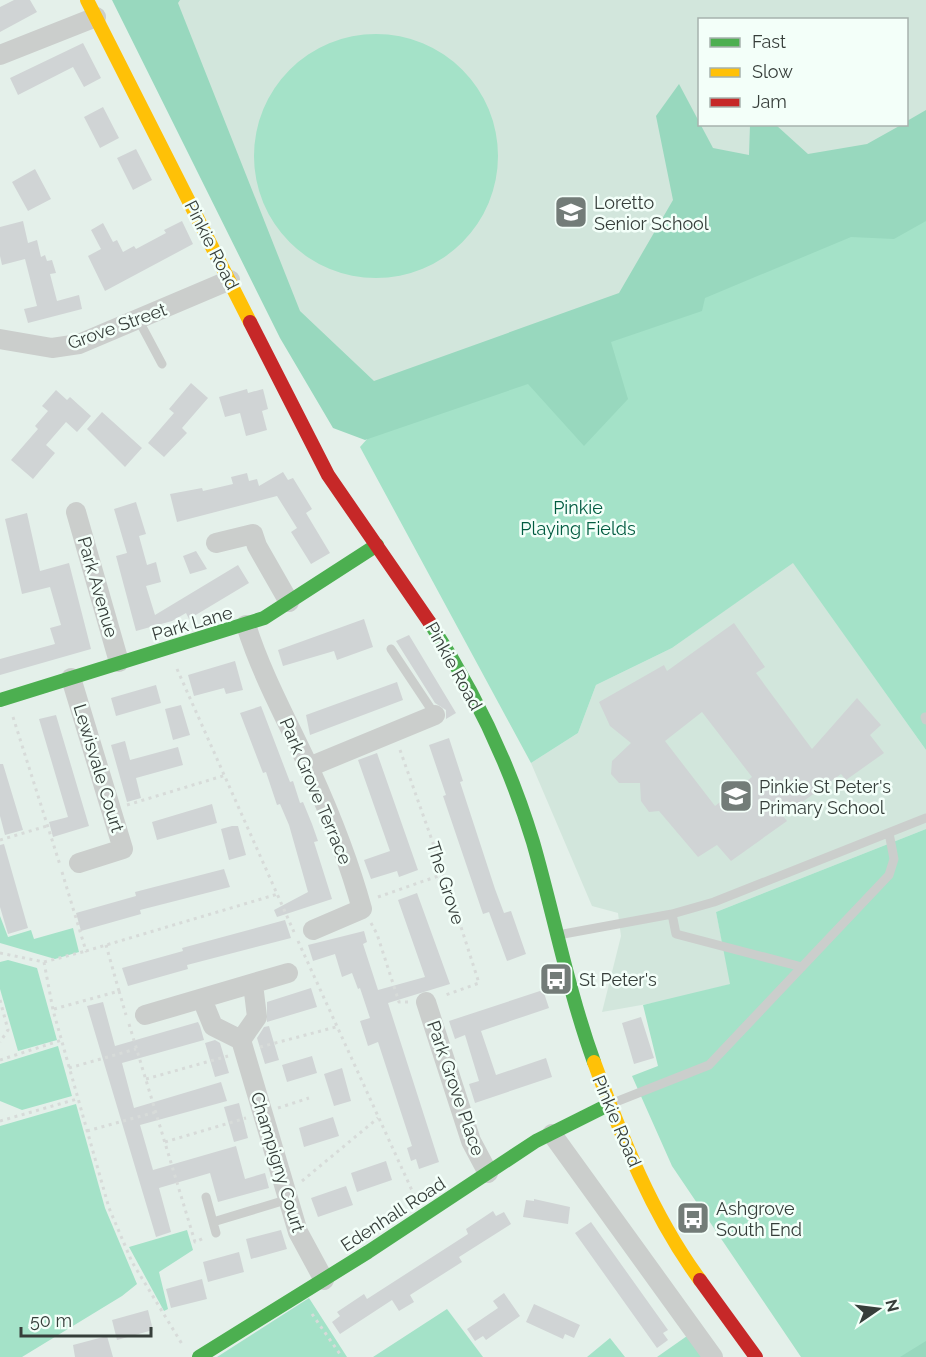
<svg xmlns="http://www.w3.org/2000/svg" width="926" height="1357" font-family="Raleway,sans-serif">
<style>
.built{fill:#d2e6dc;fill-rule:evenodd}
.green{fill:#a4e2c8}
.forest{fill:#98d8be}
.building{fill:#d0d4d5;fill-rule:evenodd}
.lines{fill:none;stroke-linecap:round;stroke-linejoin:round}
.path{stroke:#d7dbd9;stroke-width:3;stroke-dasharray:3 4.5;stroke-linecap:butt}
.lane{stroke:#cbcecc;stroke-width:9}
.street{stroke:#cbcecc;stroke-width:20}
.fast{stroke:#4caf50;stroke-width:14}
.slow{stroke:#ffc107;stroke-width:14}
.jam{stroke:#c62828;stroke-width:14}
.labels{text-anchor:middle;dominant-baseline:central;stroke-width:5;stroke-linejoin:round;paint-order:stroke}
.poi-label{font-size:18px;fill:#363e3a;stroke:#f3fff9;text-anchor:start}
.street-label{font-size:18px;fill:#363e3a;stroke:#f3fff9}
.park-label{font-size:18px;fill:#005b40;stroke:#f3fff9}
</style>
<rect width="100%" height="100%" fill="#e4f0ea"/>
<path class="built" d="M127 0H926V204L338 421ZM700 20H906V124H700Z
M793 562 926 750V829L716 912 731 984 664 1001 602 1012 621 936 618 913 592 906 531 763 578 733 596 685 672 648Z"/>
<path class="green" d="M254 156a122 122 0 1 1 244 0a122 122 0 1 1-244 0Z
M926 203V750L793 563 672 648 596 685 578 733 531 763 360 447 376 429Z
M926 829V1357H801L672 1166 632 1076 658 1066 643 1005 730 984 716 912Z
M0 916 8 937 31 930 34 939 73 928 79 952 55 959 0 943Z
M8 960 37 968 57 1040 18 1051 0 989V962Z
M58 1046 72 1096 22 1110 0 1101V1064Z
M76 1104 105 1208 137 1284 122 1296 22 1357H0V1126Z
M187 1230 193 1250 159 1272 168 1309 164 1311 129 1247Z
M309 1298 347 1357H217Z
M447 1309 483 1357H373Z
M687 1336 702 1357H657Z
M610 1338 625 1357H587Z"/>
<path class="forest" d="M112 0H180L178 3 300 311 374 381 619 293 673 200 656 116 679 84 713 148 749 155 750 125H776L808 154 867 144 901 125 906 124 907 121 926 110V221L894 239 851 237 705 298 702 311 611 342 628 399 584 446 528 384 365 440 333 428 280 338Z
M926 1341V1357H900Z"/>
<path class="building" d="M14 0H30L37 12 0 32V7Z
M83 43 101 78 84 87 73 67 18 95 10 78Z
M103 107 119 138 100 148 84 117Z
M136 149 152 180 133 190 117 158Z
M35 169 51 199 28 211 12 182Z
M23 221 28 243 37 240 41 257 45 255 47 261 52 260 56 273 50 274 57 301 79 295 82 309 28 323 24 309 37 306 25 259 2 265 0 256V227Z
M182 221 193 244 105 291 88 256 101 249 91 230 103 223 113 242 117 240 123 252 134 246 136 249 166 233 164 230Z
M191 383 208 398 182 428 187 433 164 457 148 443 174 413 169 409Z
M247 389 248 393 263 389 268 409 262 411 267 430 246 436 240 413 225 417 219 397Z
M56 390 67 400 70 397 91 416 77 432 66 422 46 445 55 453 33 479 11 460 38 429 35 426 48 411 42 406Z
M102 412 142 448 125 467 87 429Z
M283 472 288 480 293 478 312 509 306 513 330 553 311 564 291 532 297 528 277 496 177 522 170 494 202 488 203 491 233 484 231 477 247 473 249 481 257 479 259 486Z
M136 502 146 534 139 536 147 565 156 562 161 582 146 586 155 615 238 565 249 583 189 619 186 613 172 621 136 631 116 556 127 553 114 509Z
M27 513 40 571 69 563 91 649 0 675V659L55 644 50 628 61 625 50 587 22 594 5 519Z
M196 551 207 569 190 574 183 556Z
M364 619 373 647 337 660 334 651 283 666 278 650Z
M734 623 765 667 756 673 812 749 857 698 881 725 870 735 884 753 846 780 841 774 783 816 787 821 731 861 717 845 698 857 659 811 649 812 641 801 640 783H619L611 774 612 761 631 743 610 726 599 702 664 665 667 671ZM702 712 752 777 715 806 665 741Z
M409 635 456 713 446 719V710L435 703 396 641Z
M235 661 243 690 226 694 224 688 194 696 188 675Z
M397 682 403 700 310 735 306 715Z
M156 685 161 703 116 716 111 698Z
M181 705 190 735 173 740 165 709Z
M261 706 290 782 293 781 300 803 303 802 312 824 318 841 314 842 332 899 277 917 274 910 308 892 289 825 280 804 277 805 266 772 263 773 240 713Z
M56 715 89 826 53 837 49 822 68 817 39 719Z
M449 738 463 781 460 782 495 889 504 913 511 911 526 954 507 961 489 912 483 914 443 796 446 795 429 745Z
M125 741 130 760 178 747 183 765 136 778 141 798 127 802 111 745Z
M377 753 418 870 399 877 397 871 371 879 364 860 390 851 358 760Z
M0 764H3L23 830 5 835 0 816Z
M212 804 217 823 157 840 152 822Z
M232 826H238L246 855 229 860 221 829Z
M4 844 28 928 8 934 0 907V845Z
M224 869 230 887 140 910 141 914 81 931 76 913 136 896 135 892Z
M417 893 450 984 388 1003 439 1162 419 1169 416 1159 411 1161 407 1148 412 1146 378 1042 368 1046 360 1021 370 1018 360 988 358 989 352 973 342 977 335 954 313 961 308 945 364 931 367 942 363 944 378 990 425 977 398 900Z
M285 920 291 938 187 965 188 969 128 986 122 968 183 951 182 948Z
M311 988 317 1007 267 1022V1002Z
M543 990 549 1008 481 1031 496 1075 546 1058 552 1077 475 1103 469 1084 479 1081 465 1035 455 1039 449 1021Z
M103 1002 115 1046 198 1022 200 1026 204 1040 122 1063 134 1108 221 1082 227 1101 140 1125 153 1170 236 1146 245 1179 265 1173 269 1188 218 1202 210 1173 159 1188 171 1232 156 1237 87 1006Z
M641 1017 654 1058 634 1064 622 1023Z
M269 1026 279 1060 265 1064 257 1038 264 1027Z
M215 1040 220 1043 229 1073 215 1077 205 1043Z
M312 1056 317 1073 287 1082 282 1065Z
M342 1068 351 1101 334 1106 324 1074Z
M239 1103 248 1138 234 1142 224 1107Z
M333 1117 339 1136 304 1147 299 1128Z
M386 1161 392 1180 357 1192 351 1173Z
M346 1186 353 1205 318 1217 311 1198Z
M534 1199 570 1207 568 1224 523 1217 526 1200 534 1201Z
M493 1211 496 1216 504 1212 511 1224 459 1257 462 1262 410 1295 414 1302 399 1311 392 1300 340 1334 332 1322 340 1316 337 1312 364 1294 367 1299 468 1234 466 1229Z
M591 1222 668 1330 663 1333 668 1340 657 1348 575 1233Z
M281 1230 287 1249 251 1259 246 1239Z
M239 1252 244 1272 208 1282 203 1262Z
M202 1279 207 1299 171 1308 166 1289Z
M504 1293 520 1316 486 1340 483 1336 475 1341 467 1329 498 1308 493 1301Z
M534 1304 580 1325 574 1338 565 1334 563 1339 526 1322Z
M148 1310 153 1330 117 1340 112 1320Z
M107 1336 113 1357H75L73 1345Z"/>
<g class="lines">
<path class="path" d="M177 669 294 932
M13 717 60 865
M400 750 444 874 479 983 443 996
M127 805 226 775
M0 840 47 826
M62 872 86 951 278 894
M378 897 444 874
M371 923 377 934 399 1002H408
M298 941 415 1197
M0 953 44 962 53 1010 109 1208 132 1262 182 1344
M44 962 86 951
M119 991 126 1015
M0 1000 8 1030 0 1042
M54 1009 119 991 106 945
M129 1024 195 1242 206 1237
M260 1047 336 1027
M0 1060 62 1040
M69 1068 136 1049
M146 1079 228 1056
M278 1108 309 1098
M0 1121 77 1099
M87 1131 156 1112
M165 1142 246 1118
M302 1181 378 1118
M312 1314 342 1357"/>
<path class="lane" d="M138 319 162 364
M391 649 435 715
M925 717 926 720
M672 914 676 934 802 967
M558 935 672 914 714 902 926 818
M613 1103 709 1065 889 875 894 859 889 833
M206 1197 216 1233
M213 1222 289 1199"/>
<path class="street" d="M0 55 96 17
M0 339 52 348 79 344 230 280
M76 512 119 662
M216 543 253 534 257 546 289 602
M246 625C262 676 289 724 311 772 331 816 349 862 362 909L313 930
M71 678 123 849 79 863
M309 767 435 715
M202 999 213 1026 241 1040 298 1232 324 1280
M426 1002 471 1141 488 1173
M145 1015 288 973
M241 1040 257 1017 253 984
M552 1134 713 1357"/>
<path class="fast" d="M430 623C473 689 510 766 533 842 554 915 568 990 594 1062
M0 700 264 618 377 545
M199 1357 368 1252 536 1141 608 1105"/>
<path class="slow" d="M87 0 250 322
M594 1062C622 1138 652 1215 700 1280"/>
<path class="jam" d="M250 322 328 475 430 623
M700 1280 756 1357"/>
</g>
<defs>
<g id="school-square" transform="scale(1.725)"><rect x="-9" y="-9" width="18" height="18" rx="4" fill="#737c78" stroke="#f3fff9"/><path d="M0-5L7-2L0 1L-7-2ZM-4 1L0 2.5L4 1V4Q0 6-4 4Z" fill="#fff"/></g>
<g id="bus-square" transform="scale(1.725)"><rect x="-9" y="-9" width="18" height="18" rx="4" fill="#737c78" stroke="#f3fff9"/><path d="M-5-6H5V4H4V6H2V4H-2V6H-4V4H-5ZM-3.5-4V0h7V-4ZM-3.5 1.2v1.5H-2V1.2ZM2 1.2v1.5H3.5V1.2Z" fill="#fff"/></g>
</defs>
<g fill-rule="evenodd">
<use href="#school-square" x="571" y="212"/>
<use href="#school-square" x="736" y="796"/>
<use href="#bus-square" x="556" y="979"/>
<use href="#bus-square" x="693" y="1218"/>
</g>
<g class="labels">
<g class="poi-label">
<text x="594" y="202">Loretto<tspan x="594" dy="21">Senior School</tspan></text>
<text x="759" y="786">Pinkie St Peter's<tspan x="759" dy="21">Primary School</tspan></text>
<text x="579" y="979">St Peter's</text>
<text x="716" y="1208">Ashgrove<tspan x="716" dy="21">South End</tspan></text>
</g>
<g class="street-label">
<text transform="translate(212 245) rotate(63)">Pinkie Road</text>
<text transform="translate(117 326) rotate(-20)">Grove Street</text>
<text transform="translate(98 587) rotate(74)">Park Avenue</text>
<text transform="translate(192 623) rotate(-16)">Park Lane</text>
<text transform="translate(454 666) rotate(61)">Pinkie Road</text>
<text transform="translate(99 768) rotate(73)">Lewisvale Court</text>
<text transform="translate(316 791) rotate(67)">Park Grove Terrace</text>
<text transform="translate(446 883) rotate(72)">The Grove</text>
<text transform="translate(456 1088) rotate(71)">Park Grove Place</text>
<text transform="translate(617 1121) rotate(67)">Pinkie Road</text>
<text transform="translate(278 1162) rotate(73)">Champigny Court</text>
<text transform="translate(393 1214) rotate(-33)">Edenhall Road</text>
</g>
<g class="park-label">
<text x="578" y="507">Pinkie<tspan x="578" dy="21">Playing Fields</tspan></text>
</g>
</g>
<rect x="698" y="18" width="210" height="108" fill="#f3fff9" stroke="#a7b2ad" stroke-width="1.5"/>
<rect x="710" y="38" width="30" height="9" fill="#4caf50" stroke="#a7b2ad" stroke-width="1.5"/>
<text x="752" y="48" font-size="18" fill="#363e3a">Fast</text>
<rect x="710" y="68" width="30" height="9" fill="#ffc107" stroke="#a7b2ad" stroke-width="1.5"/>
<text x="752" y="78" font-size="18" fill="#363e3a">Slow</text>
<rect x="710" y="98" width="30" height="9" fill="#c62828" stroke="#a7b2ad" stroke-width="1.5"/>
<text x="752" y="108" font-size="18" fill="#363e3a">Jam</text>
<g transform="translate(878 1309) rotate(76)" stroke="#f3fff9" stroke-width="4.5" paint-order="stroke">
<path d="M0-4.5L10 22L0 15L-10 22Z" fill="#363e3a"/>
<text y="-9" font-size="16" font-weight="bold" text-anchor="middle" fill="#363e3a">N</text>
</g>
<path d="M21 1327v9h130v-9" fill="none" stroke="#363e3a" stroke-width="3"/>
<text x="30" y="1327" font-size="18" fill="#363e3a" stroke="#f3fff9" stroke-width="4.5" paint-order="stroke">50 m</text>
</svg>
